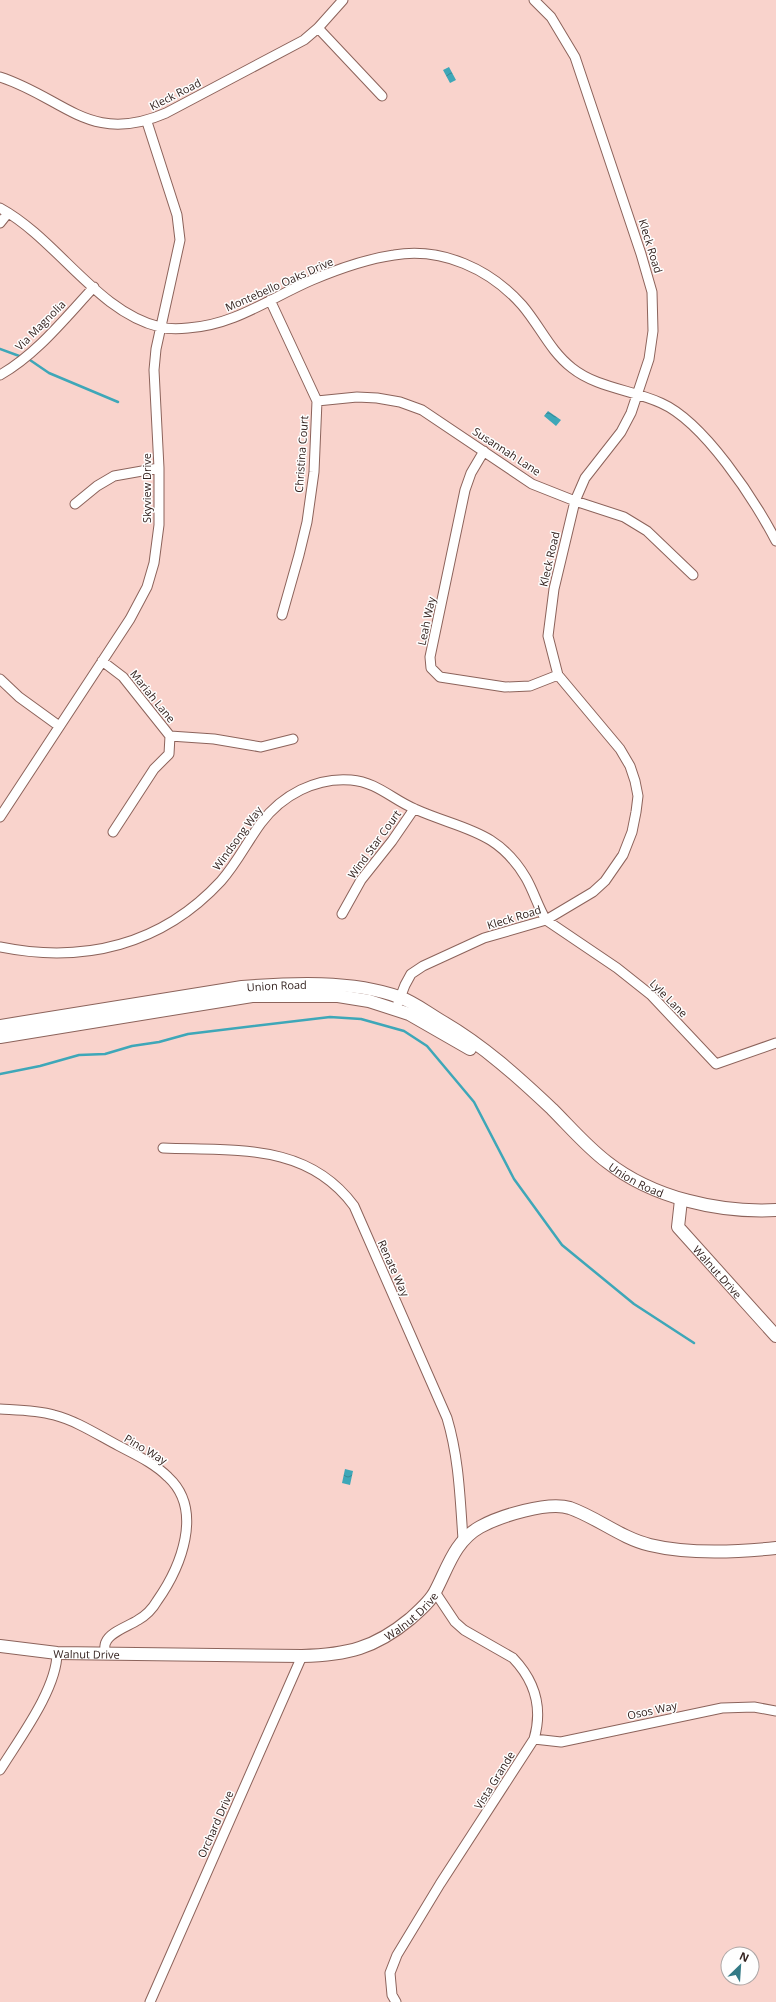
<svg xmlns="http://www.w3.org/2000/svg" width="776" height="2002" font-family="'Open Sans',sans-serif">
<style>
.water{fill:url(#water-waves)}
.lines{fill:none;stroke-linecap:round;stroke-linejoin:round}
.stream{stroke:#3ea7b8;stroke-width:2.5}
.street-casing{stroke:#8c635b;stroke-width:11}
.secondary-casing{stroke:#8c635b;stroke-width:14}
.street{stroke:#fff;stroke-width:9}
.secondary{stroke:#fff;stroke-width:12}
.labels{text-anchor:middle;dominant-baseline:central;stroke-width:3;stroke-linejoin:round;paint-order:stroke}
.street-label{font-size:11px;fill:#33221f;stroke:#fefefe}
</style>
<defs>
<pattern id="water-waves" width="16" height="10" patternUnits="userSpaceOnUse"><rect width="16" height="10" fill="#3ea7b8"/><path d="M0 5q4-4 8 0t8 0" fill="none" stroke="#358895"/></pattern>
</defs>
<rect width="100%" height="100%" fill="#f9d3cc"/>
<path class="water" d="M449 67 456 80 450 83 443 70Z
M548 411 561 420 556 426 544 416Z
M345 1469 353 1471 350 1485 342 1483Z"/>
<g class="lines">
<path class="stream" d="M0 349 22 357
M27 358 49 373 118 402
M0 1074 40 1066 79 1055 105 1054 132 1046 159 1042 188 1034 330 1017 361 1019 404 1031 427 1046 474 1102 514 1179 562 1245 634 1304 694 1343"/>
<g class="street-casing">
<path id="street" d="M318 28 382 96
M0 77C65 98 90 146 166 113L304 40 318 28 343 0
M0 208C57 239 97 312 160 327 168 329 179 329 188 328 235 325 270 298 312 280 338 269 366 259 394 255 442 247 490 269 522 305 540 326 550 351 572 368 597 388 633 390 661 403 704 422 754 499 776 541
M0 223 8 213
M270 300 317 401 314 472 307 522 299 555 282 615
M0 375C37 354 65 318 94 287
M317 401 357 397 377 398 400 402 422 410 532 484 575 501 624 517 647 531 693 575
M484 451 471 473 465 490 430 657 431 668 440 677 505 687 530 686 558 675
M75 504 97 486 114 476 159 468
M102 661 123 677 170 736 169 754 154 769 113 832
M0 679 19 697 59 726
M170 736 214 739 261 747 293 739
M0 817 130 619 147 587 154 563 159 525V468L154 370 156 349 180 240 177 215 147 122
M342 914 361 880 392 841 414 809
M0 947C84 964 162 945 221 881 237 863 247 842 261 823 282 795 316 777 351 780 377 782 393 800 415 809 462 830 497 829 526 878 534 892 538 907 546 920L617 968 651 995 716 1064 776 1043
M398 1003 405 985 411 974 423 966 484 938 546 920 593 892 605 881 623 855 632 832 636 812 638 796 635 781 630 766 620 749 558 675 548 636 554 589 575 501 585 478 621 432 631 413 649 359 653 331 652 292 641 254 575 57 551 17 534 0
M163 1148C234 1151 307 1142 354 1206L447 1418C459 1458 460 1498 463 1539
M0 1409C18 1410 37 1410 54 1415 77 1421 98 1435 119 1446 136 1455 154 1463 168 1477 204 1510 181 1567 157 1601 153 1608 145 1616 138 1620 129 1626 110 1632 106 1642 104 1645 105 1651 105 1654
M534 1739 561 1742 722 1708 754 1707 776 1711
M0 1770C19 1739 57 1689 57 1653
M150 2002 302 1656
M396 2002 392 1995 390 1973 397 1955 440 1884 534 1739C543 1708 535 1681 513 1658L464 1630 455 1622 435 1592"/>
</g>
<g class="secondary-casing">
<g id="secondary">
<path id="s1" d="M0 1026 242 987C291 983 352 980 399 997 414 1002 429 1014 443 1022 484 1046 518 1077 552 1109 570 1127 587 1147 607 1162 653 1198 719 1213 776 1210"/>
<path d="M0 1037 252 996H338L369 1001 409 1014 470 1049"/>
<path id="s2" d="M681 1200 678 1227 776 1336"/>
<path id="s3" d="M0 1646 57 1653 302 1656C347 1655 375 1648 410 1619 419 1611 431 1601 436 1590 448 1567 455 1541 480 1527 500 1516 548 1501 570 1508 598 1518 621 1538 650 1545 687 1554 738 1552 776 1548"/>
</g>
</g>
<use href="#street" class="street"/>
<use href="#secondary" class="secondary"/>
</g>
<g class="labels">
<g class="street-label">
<text transform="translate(175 94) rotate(-27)">Kleck Road</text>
<text transform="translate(651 246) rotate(73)">Kleck Road</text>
<text transform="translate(279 284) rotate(-24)">Montebello Oaks Drive</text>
<text transform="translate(40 325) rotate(-45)">Via Magnolia</text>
<text transform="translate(507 451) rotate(33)">Susannah Lane</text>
<text transform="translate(301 454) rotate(-86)">Christina Court</text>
<text transform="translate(146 488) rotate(-90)">Skyview Drive</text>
<text transform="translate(549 559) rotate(-77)">Kleck Road</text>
<text transform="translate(426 621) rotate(-78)">Leah Way</text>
<text transform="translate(153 696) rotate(51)">Mariah Lane</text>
<text transform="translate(237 838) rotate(-54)">Windsong Way</text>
<text transform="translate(374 844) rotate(-54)">Wind Star Court</text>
<text transform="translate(514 917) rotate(-17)">Kleck Road</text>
<text stroke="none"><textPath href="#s1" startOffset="280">Union Road</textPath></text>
<text transform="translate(669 998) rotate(45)">Lyle Lane</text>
<text stroke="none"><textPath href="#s1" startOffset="705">Union Road</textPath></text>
<text transform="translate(394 1268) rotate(66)">Renate Way</text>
<text stroke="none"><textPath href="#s2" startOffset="87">Walnut Drive</textPath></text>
<text transform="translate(146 1449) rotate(31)">Pino Way</text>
<text stroke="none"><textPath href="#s3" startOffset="422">Walnut Drive</textPath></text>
<text stroke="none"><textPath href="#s3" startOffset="87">Walnut Drive</textPath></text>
<text transform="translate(652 1710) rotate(-12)">Osos Way</text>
<text transform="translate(494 1780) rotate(-58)">Vista Grande</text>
<text transform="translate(215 1824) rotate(-66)">Orchard Drive</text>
</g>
</g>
<g transform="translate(740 1966) rotate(25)"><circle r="19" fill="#fefefe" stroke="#ada6a5"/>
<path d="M0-3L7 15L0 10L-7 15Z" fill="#347a86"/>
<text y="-6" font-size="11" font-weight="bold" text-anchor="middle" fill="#33221f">N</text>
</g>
</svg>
